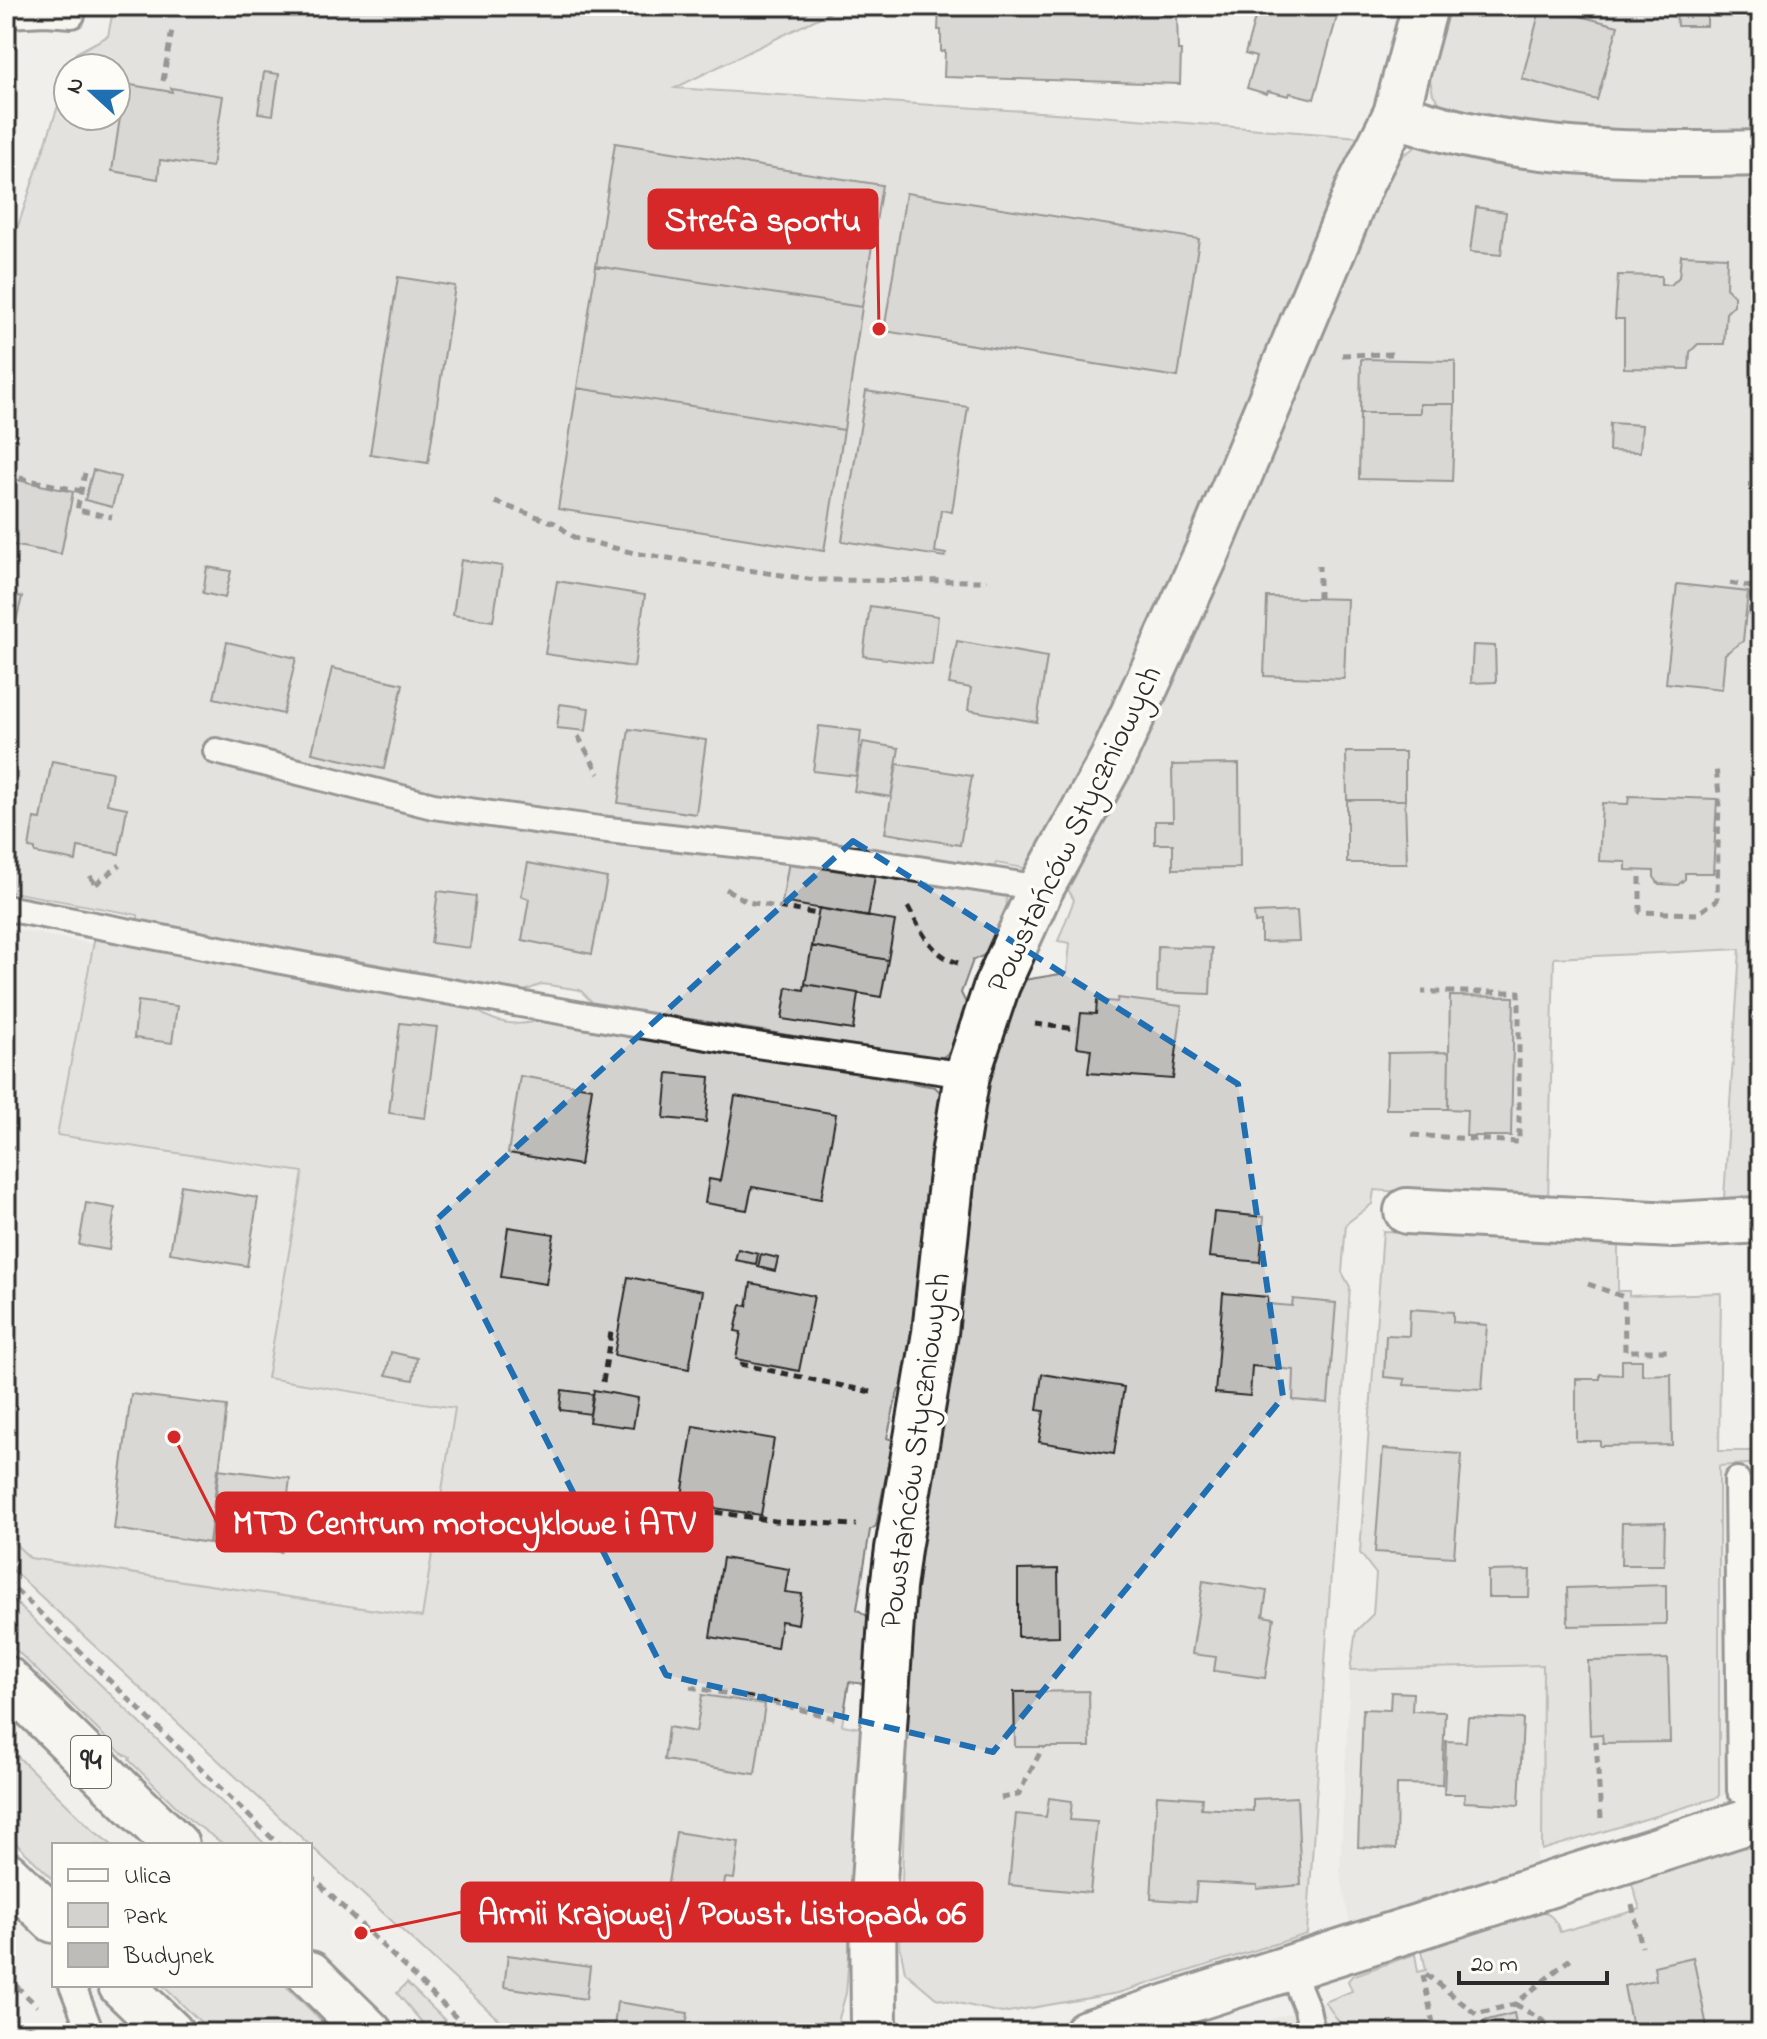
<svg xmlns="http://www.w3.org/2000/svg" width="1767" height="2039" font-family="'Indie Flower',sans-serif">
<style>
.built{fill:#e1e0dc}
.green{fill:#d3d2cf;stroke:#7f7e7d;stroke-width:2}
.building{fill:#bdbcb8;stroke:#2b2b2b;stroke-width:2}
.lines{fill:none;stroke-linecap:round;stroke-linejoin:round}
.service-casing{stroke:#2b2b2b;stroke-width:30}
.minor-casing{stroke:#2b2b2b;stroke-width:50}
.primary-casing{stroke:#2b2b2b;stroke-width:50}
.path{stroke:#2b2b2b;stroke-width:5;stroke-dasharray:8 6;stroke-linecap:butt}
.service{stroke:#fdfcf7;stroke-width:24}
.minor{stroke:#fdfcf7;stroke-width:44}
.primary{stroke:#fdfcf7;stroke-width:44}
.marked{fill:none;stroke:#1f6fb2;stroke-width:6;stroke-dasharray:16 10;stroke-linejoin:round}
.labels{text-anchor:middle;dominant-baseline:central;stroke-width:7;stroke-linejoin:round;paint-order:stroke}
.shield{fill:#fdfcf7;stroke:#6a6a68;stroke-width:2}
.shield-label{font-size:30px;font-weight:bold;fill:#2b2b2b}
.street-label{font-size:32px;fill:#2b2b2b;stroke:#fdfcf7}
.leader{fill:none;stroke:#d62828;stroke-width:3}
.callout-dot{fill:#d62828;stroke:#fdfcf7;stroke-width:3}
.callout{fill:#d62828;stroke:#d62828;stroke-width:3}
.callout-label{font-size:34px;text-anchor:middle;font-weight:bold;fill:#fff}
</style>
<rect width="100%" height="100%" fill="#f0efeb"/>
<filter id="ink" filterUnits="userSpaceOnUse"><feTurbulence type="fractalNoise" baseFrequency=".0125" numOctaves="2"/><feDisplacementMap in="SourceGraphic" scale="16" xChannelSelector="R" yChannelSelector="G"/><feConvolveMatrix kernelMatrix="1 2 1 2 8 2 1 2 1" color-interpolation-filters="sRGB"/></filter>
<g filter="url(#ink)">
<path class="built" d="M6 928 94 944 303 1172 268 1378 455 1409 422 1617 29 1558 6 1536Z
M1761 1464V1784L1719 1797V1466Z
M1543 1664 1542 1850 1536 1852 1537 1863 1350 1924 1340 1873 1350 1670Z
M1325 2002 1347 2033H1221L1307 2009Z"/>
<path class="green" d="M90 6H843L675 88 1100 116 1359 137 1262 387 1148 647 1036 870 996 863 986 887 999 889 1006 897 1008 912 990 953 973 960 961 993 968 1007 959 1045 939 1060 593 1003 580 990 542 984 525 991 138 921V915L6 891V262L68 76V116H116V68H71L76 53 108 36 113 11 89 9Z
M1445 6H1761V132L1588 139 1449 115 1433 94 1428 71Z
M1426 140 1761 165V1195L1724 1198 1740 949 1554 958 1548 1203 1374 1190 1372 1204 1346 1224 1342 1272 1350 1287 1307 1934 1118 1993 1002 2013 936 1998 905 1972 900 1946 912 1563 954 1331 987 1091 1018 981 1067 973 1070 943 1058 941 1074 900 1066 886 1384 168Z
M95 936 471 1005C490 1024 519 1028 543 1019L935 1087 947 1099 906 1383 898 1391 887 1438 893 1440 876 1526 870 1530 857 1609 871 1619 865 1684 849 1682 842 1725 867 1729 846 1993 835 2033H513L6 1564V1535L30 1558 422 1617 455 1408 267 1378 303 1172 57 1135Z
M1383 1231 1618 1239V1291H1629V1296L1721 1293 1719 1451H1761V1463L1719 1466V1797L1542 1850 1543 1665 1350 1670 1356 1631 1373 1614 1376 1574 1360 1553Z
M6 1593 266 1845H225L190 1820 129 1760 130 1758 120 1752 6 1640Z
M6 1745 94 1831 112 1845H54V1880L6 1834Z
M1761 1838V2033H1347L1325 2002 1352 1991 1348 1981 1352 1976 1415 1954 1418 1972 1426 1970 1421 1946 1535 1908C1549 1913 1556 1918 1560 1932L1640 1909 1631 1881Z
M407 1983 458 2033H431L397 1993Z
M162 1985H285L334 2033H212Z"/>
<path class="building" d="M972 6H1022V12L1042 13V6H1067L1066 14H1086L1087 6H1111L1110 16 1131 17 1132 6H1160V14L1177 15 1178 50H1181L1180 84 944 77 945 51 941 52V30H938L939 9 972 10Z
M1270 6H1340L1314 99 1290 93 1289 96 1268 91 1267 94 1247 88 1256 57 1245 54 1258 7 1269 10Z
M1541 6 1618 26 1597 100 1522 79Z
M1676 6H1707V26H1677Z
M264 72 279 74 273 115 258 113Z
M125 84 172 92 171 88 223 96 212 167 160 160 158 179 112 171Z
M615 143 882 185 862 307 596 266Z
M906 193 1199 239 1178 377 884 331Z
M1476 207 1506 212 1501 255 1470 252Z
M1681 255 1727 257 1726 288 1734 296V305L1726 313 1724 344H1698L1690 352 1689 369 1624 368V319H1615L1618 275 1661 276V285H1671L1679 277Z
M596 266 862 307 844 430 577 388Z
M398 277 455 286 428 463 370 454Z
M1361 359 1455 361V404H1420V413H1360Z
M577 388 844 430 824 551 558 509Z
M866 391 968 407 952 512 941 510 935 552 946 554 945 557 842 541Z
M1420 404H1455L1452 481 1359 479 1360 413H1420Z
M1610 423 1642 425 1640 452 1609 451Z
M93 470 120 477 112 507 85 500Z
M8 478 73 492 61 554 6 544Z
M461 560 502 566 493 621 453 615Z
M207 567 231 571 225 598 203 593Z
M557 581 645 595 634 667 545 654Z
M1677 584 1748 592 1743 641 1725 654 1722 689 1666 683Z
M6 593 22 597 6 661Z
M1267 597 1347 599 1344 679 1264 676Z
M870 606 938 616 932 665 863 656Z
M957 641 1047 657 1037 722 968 710 971 688 949 684Z
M227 642 296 658 283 714 214 698Z
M1473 645 1495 646 1496 682 1471 683Z
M332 668 403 684 384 769 312 753Z
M560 704 589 708 586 731 557 728Z
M819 726 861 731 856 776 813 771Z
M629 729 706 740 696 814 618 803Z
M863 742 899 748 891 797 854 791Z
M1346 752H1405V800H1347Z
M52 761 112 772 107 804 127 808 119 854 78 847 76 861 35 853V849L29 848 34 818 41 819Z
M897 764 972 776 960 845 885 833Z
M1239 764 1240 868 1173 869V844H1155V821H1173L1172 765Z
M1629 796 1717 799 1713 873H1685V879L1678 885 1659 884 1654 877V871L1626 870V862L1599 861 1602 803 1628 804Z
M1347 800H1405L1407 863H1347Z
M789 861 875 876 868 917 782 902Z
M528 863 607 878 592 954 522 940 529 899 521 896Z
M438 891 476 896 470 948 431 943Z
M819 908 895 921 888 960 812 946Z
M1297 911 1299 941 1261 942V922L1255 923 1254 913Z
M812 946 888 960 881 997 805 984Z
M1158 946 1212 948 1210 994 1157 992Z
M805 984 858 993 853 1030 782 1019 787 987 804 990Z
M1450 996 1514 997 1511 1136H1466L1467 1110 1448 1109Z
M1118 998 1182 1006 1173 1079 1088 1073 1091 1049 1077 1047 1081 1013 1096 1014 1097 1000 1117 1002Z
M138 1001 177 1006 172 1043 134 1038Z
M400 1023 437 1027 425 1118 389 1113Z
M1449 1052 1448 1109H1386L1388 1053Z
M668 1073 710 1077 706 1122 664 1118Z
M520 1076 592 1088 580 1165 508 1153Z
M735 1096 836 1114 821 1199 752 1187 747 1210 705 1203 709 1179 720 1181Z
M181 1185 258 1198 247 1266 170 1253Z
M86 1203 115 1208 109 1250 79 1245Z
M1214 1212 1264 1217 1260 1262 1209 1257Z
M508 1227 554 1234 546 1284 501 1277Z
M738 1249 758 1254 756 1264 735 1260Z
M761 1254 778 1258 775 1271 758 1267Z
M628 1277 703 1291 689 1369 614 1355Z
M751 1283 814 1296 799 1371 736 1359 741 1332 735 1331 741 1305 747 1306Z
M1223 1293 1268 1297V1304L1292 1306 1293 1299 1336 1303 1328 1403 1293 1400 1294 1370 1252 1366 1250 1396 1215 1393Z
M1410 1309 1453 1312V1322L1487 1325 1482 1389 1404 1385 1405 1379 1384 1377 1386 1335 1409 1336Z
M1752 1315H1761V1361H1751Z
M391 1352 417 1358 413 1380 386 1375Z
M1622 1360H1642V1375L1671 1374 1672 1445 1600 1446V1441H1576V1379H1600V1374L1622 1375Z
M1042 1374 1124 1387 1114 1454 1039 1442 1044 1411 1037 1410Z
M1752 1381H1761V1432H1751Z
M562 1390 593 1394 590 1414 560 1410Z
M594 1390 638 1398 633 1428 589 1422Z
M131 1394 227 1406 210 1543 114 1529Z
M693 1426 774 1439 761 1515 681 1503Z
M1383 1449 1462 1454 1454 1557 1375 1552Z
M218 1469 290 1478 281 1552 209 1543Z
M1758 1490H1761V1638H1757Z
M1665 1522 1664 1565H1621L1622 1523Z
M723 1558 789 1569 785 1592 802 1594 798 1624 781 1621 777 1648 710 1637Z
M1058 1569 1059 1636 1018 1637V1570Z
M1530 1570 1529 1597H1488V1571Z
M1203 1581 1267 1591 1263 1616 1274 1618 1265 1678 1214 1671 1216 1657 1192 1654Z
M1666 1585V1624L1568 1626 1567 1588Z
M1668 1659 1670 1742 1603 1743 1602 1734 1590 1735 1588 1661Z
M1089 1691 1090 1747H1015L1014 1692Z
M1391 1692 1413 1693 1412 1711 1445 1712 1442 1785 1397 1784 1396 1849 1358 1847 1363 1709 1390 1710Z
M702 1695 765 1704 755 1774 664 1760 668 1727 696 1732Z
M1468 1717 1523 1719 1519 1805 1464 1802 1465 1794H1444L1446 1741 1466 1742Z
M1157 1795 1202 1798 1201 1808 1253 1811V1799L1297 1797 1301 1885 1257 1889V1885L1197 1882 1195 1902 1151 1899Z
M1049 1798 1072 1801 1070 1820 1097 1822 1090 1893 1009 1885 1016 1814 1046 1817Z
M676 1832 739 1842 734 1879 725 1878 721 1911 665 1902Z
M508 1955 590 1967 586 1999 504 1987Z
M1693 1957 1708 2032 1633 2033 1624 1986 1656 1980 1654 1966Z
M617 2002 688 2013 685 2033H594L595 2024 614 2027Z
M1514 2013 1518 2033H1442L1441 2031 1470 2024 1471 2028 1485 2025 1484 2021Z"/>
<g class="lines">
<g class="service-casing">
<path id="service" d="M6 15 46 13 72 15 74 6
M216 751 433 806 599 829 815 853 1041 888
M6 908 360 976 742 1043 967 1075
M1737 1480 1740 1790
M1290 1967 1307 2009 1312 2033
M72 1985 91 2033"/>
</g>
<g class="minor-casing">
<path id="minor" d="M1396 114C1508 156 1643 156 1761 153
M1407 1211 1673 1225 1761 1220
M874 2033 873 1898 893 1588 898 1549 935 1333 954 1155 967 1075 997 985 1041 888 1112 760 1207 553 1361 183 1396 114 1425 6
M1086 2033 1761 1817"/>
</g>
<g class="primary-casing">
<path id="primary" d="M6 1679 176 1845
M6 1874 54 1920
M310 1974 370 2033
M121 1985 171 2033"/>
</g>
<path class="path" d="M163 81 172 30
M1342 355 1396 354
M85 473 77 510 112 517
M6 475 81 491
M495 502 555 523 575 538 634 553 815 580 987 581
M1730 583 1752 587 1750 616 1761 617
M1319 599V566
M578 736 599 774
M90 876 97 887
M1640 877V912L1697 914 1717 900 1719 794 1716 768
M96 884 120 865
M726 889 748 902 818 914
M908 907C921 930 930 954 958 963
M1035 1024 1077 1029
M1412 1135 1519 1142V992H1422
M1588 1284 1624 1297 1625 1351H1668
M740 1364 876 1393
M603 1382 611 1332
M674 1506 775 1521 856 1525
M6 1580 279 1845
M690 1687 768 1701 837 1719
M1596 1741 1601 1818
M1001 1798 1018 1795 1043 1747
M310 1875 472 2033
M1632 1905 1642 1947
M658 1906 826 1935
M1426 1974 1476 2014 1515 2004 1575 1955
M1423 1975 1435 2033
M6 1976 37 2006
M1515 2004 1563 2033"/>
<use href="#service" class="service"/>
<use href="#minor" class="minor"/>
<use href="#primary" class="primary"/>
</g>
</g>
<path d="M0 0H1767V2039H0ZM853 841 1238 1084 1283 1397 993 1752 666 1675 435 1221Z" fill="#f0efeb" fill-opacity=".55" fill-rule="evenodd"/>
<path class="marked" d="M853 841 1238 1084 1283 1397 993 1752 666 1675 435 1221Z"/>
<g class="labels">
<rect class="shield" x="71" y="1736" width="40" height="52" rx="6"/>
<g class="shield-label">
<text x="91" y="1762">94</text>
</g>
<g class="street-label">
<text transform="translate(1076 830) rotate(-64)">Powstańców Styczniowych</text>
<text transform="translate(917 1451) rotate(-82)">Powstańców Styczniowych</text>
</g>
</g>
<path class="leader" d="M879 329L877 219M174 1437L217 1522M361 1933L462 1912"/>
<g class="callout-dot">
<circle cx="879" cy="329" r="8"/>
<circle cx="174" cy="1437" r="8"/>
<circle cx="361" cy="1933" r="8"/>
</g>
<g class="callout">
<rect x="649" y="190" width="228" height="58" rx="8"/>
<rect x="217" y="1493" width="495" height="58" rx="8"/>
<rect x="462" y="1883" width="520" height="58" rx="8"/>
</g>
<g class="callout-label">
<text x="763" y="231">Strefa sportu</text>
<text x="464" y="1534">MTD Centrum motocyklowe i ATV</text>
<text x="722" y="1924">Armii Krajowej / Powst. Listopad. 06</text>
</g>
<rect width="1767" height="2039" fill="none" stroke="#fdfcf7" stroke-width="32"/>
<rect x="16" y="16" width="1735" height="2007" fill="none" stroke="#2b2b2b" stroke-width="3" filter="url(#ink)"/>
<rect x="52" y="1843" width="260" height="144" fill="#fdfcf7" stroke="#a9a8a5" stroke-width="2"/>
<rect x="68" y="1869" width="40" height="12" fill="#fdfcf7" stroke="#a9a8a5" stroke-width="2"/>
<text x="124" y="1883" font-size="24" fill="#2b2b2b">Ulica</text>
<rect x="68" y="1903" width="40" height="24" fill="#d3d2cf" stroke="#a9a8a5" stroke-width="2"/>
<text x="124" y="1923" font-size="24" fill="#2b2b2b">Park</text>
<rect x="68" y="1943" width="40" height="24" fill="#bdbcb8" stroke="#a9a8a5" stroke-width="2"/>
<text x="124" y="1963" font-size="24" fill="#2b2b2b">Budynek</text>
<g transform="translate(92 92) rotate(291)"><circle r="38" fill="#fdfcf7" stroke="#a9a8a5" stroke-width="2"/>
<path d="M0-6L14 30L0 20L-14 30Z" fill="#1f6fb2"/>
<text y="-12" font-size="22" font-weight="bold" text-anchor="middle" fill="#2b2b2b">N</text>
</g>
<path d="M1459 1971v12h148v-12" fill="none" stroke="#2b2b2b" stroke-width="4"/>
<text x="1471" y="1971" font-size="24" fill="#2b2b2b" stroke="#fdfcf7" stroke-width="6" paint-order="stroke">20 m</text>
</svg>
